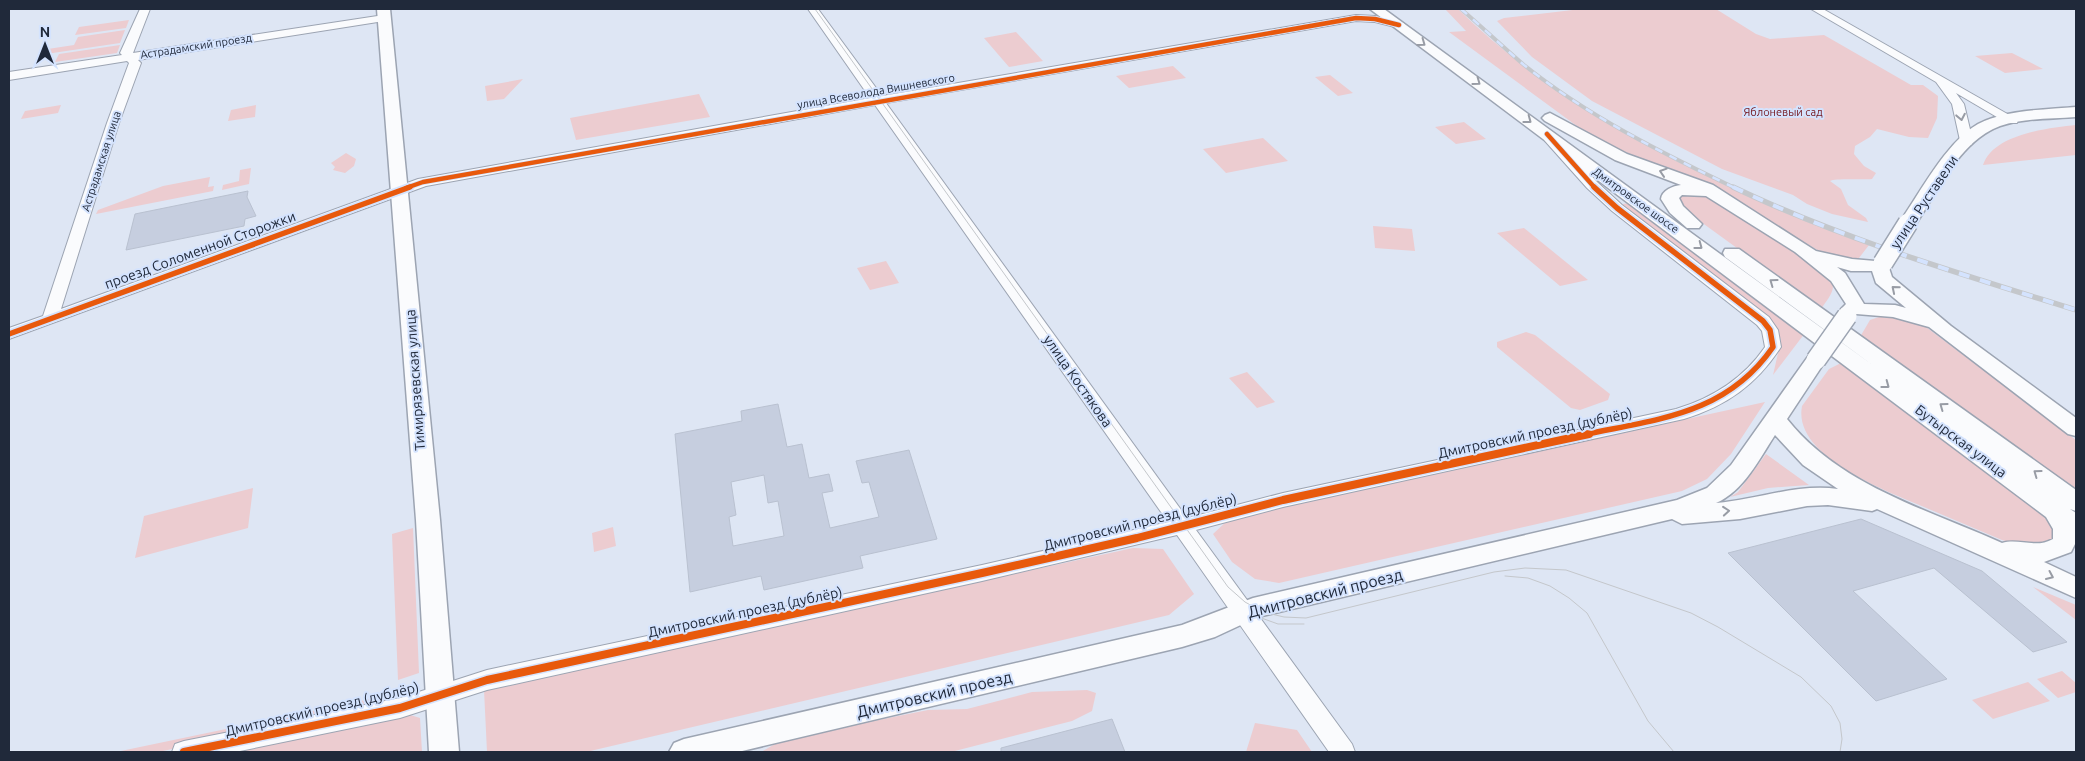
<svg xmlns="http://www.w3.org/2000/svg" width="2085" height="761" font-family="Ubuntu,sans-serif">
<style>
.green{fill:#ecccd0}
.building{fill:#c6cedf;stroke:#b9c1d0;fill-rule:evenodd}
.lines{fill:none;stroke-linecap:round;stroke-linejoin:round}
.minor-casing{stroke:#9ca4b2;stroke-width:2}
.major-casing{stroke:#9ca4b2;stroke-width:3}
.minor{fill:#fafbfd;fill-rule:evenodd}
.major{fill:#fafbfd;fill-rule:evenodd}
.tram{stroke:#c4c7cb;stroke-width:1}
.rail-far1-casing{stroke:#c4c7cb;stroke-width:4}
.rail-casing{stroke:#c4c7cb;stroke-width:5.5}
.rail-far1{stroke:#d4e3fe;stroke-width:2.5;stroke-dasharray:8;stroke-linecap:butt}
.rail{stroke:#d4e3fe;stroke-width:4;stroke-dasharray:11;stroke-linecap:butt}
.major-bridge-casing{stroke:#9ca4b2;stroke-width:22;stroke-linecap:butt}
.major-bridge{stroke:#fafbfd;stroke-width:19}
.cycleway-far2-casing{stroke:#d4e3fe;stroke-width:6}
.cycleway-far1-casing{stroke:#d4e3fe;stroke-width:9}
.cycleway-casing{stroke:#d4e3fe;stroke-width:11}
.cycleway-far2{stroke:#e8590c;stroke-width:4.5}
.cycleway-far1{stroke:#e8590c;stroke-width:5.5}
.cycleway{stroke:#e8590c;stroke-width:8}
.oneway{stroke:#989ca5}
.labels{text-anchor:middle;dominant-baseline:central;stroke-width:4;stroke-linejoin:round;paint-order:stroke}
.far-street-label{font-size:11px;fill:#20293a;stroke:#d4e3fe}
.far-park-label{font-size:11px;fill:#74161e;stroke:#d4e3fe}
.street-label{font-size:14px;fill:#20293a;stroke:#d4e3fe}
.near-street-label{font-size:16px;fill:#20293a;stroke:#d4e3fe}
</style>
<rect width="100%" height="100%" fill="#dee6f4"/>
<path class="green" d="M1445 9H1458C1550 98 1651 153 1768 203 1801 218 1835 233 1869 245L1859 258 1853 260 1824 254 1719 191 1604 143 1585 132 1449 32 1466 31Z
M1581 9H1716L1756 34 1770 39 1824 35 1911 85H1923L1938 96 1937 118 1928 138 1909 137 1877 129 1870 137 1855 146 1854 154 1864 166 1876 173 1872 179C1863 180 1835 178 1830 181L1841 189 1848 205 1866 218 1868 222 1832 214 1807 204 1793 195 1722 169 1592 101 1532 57 1497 21 1504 18Z
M129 20 126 28 75 35 79 27Z
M125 30 120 43 46 54 48 49 74 45 78 37Z
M1016 32 1043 61 1009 67 984 38Z
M120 45 117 53 55 62 59 54Z
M2012 53 2043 69 2005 73 1975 56Z
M1173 66 1186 78 1129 88 1116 76Z
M1330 75 1353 93 1338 96 1315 77Z
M523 79 504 99 487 101 485 86Z
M699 94 710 117 576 140 570 118Z
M61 105 58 113 21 119 25 111Z
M256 105 255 117 228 121 231 110Z
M1464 122 1486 139 1456 144 1435 127Z
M2076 125V155L1983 165C1993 134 2048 128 2076 125Z
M1263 138 1288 161 1226 173 1203 149Z
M346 153 356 159 354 166 345 173 333 170 335 167 331 163Z
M251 168 249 184 222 190 223 185 239 181 240 170Z
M210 177 208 187 214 186 213 191 96 214 98 210 163 186Z
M1680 194C1689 194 1699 193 1707 197 1727 207 1824 265 1832 282 1836 291 1826 301 1821 309L1679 206 1675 197Z
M1629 203 1805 333 1773 375 1781 340 1775 326 1622 207 1623 204Z
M1373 226 1412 229 1415 251 1375 248Z
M1524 228 1588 280 1560 286 1497 233Z
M886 261 899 283 870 290 857 268Z
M1885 315 1910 319 1926 327 2076 440V491L1860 337 1870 320Z
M1526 332 1535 335 1610 394 1608 400 1580 410 1571 408 1497 347V342Z
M1843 362 2050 519 2056 530C2052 553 2019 546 2002 540 1976 529 1950 518 1924 507 1889 492 1792 457 1802 406L1829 369Z
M1247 372 1275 402 1257 408 1229 378Z
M1765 402 1731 454 1707 479 1682 491 1279 583 1255 579 1232 562 1213 534 1229 519Z
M1766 454 1809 485 1768 488 1730 497 1738 492Z
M253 488 248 528 135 558 144 516Z
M613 527 616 546 594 552 592 533Z
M413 528 419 673 398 680 392 534Z
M1133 548 1163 549 1194 594 1169 615 586 752H487L484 690Z
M2033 587 2076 605V620Z
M2062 671 2076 683V692L2058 698 2037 679Z
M2028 682 2050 701 1993 719 1972 700Z
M1087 690 1096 693 1092 711 1072 721 951 752H761L775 744 824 731 928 710 967 709 1032 692Z
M384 696 386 705 158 752H116Z
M407 714 420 718 422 752H233Z
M1255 723 1297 730 1312 752H1246Z"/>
<path class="building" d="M248 191 247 197 256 216 245 219 244 226 126 250 135 214Z
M778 404 787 447 802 444 809 478 829 474 833 491 822 493 830 528 879 517 869 482 862 483 856 461 909 450 937 539 860 556 863 568 764 590 761 576 690 592 675 434 742 421 741 411ZM764 475 768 503 778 501 784 536 733 546 729 517 736 515 731 482Z
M1861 519 1982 571 2067 642 2033 652 1934 568 1853 591 1947 679 1876 701 1728 553Z
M1112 719 1125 752H1001V748Z"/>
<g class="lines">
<g class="minor-casing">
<path id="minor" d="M140 9H150L133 53 384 15 389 18 384 21 138 60 141 63 119 123 61 309 418 179 870 98 808 9H818L882 96 1356 15 1375 16 1403 23 1405 25 1399 28 1375 22 1356 21 886 103 1187 518 1283 493 1676 409C1712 398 1743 379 1765 347L1762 331 1757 325 1612 211 1587 188 1545 141 1543 138 1545 135H1555L1597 182 1622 205 1769 317 1778 330 1781 347C1757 384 1727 406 1684 419L1283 507 1196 530 1352 744 1355 752H1329L1177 535 982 581 487 690 400 718 235 752H172L175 744 184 741 400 698 487 670 982 565 1168 522 875 105 426 186 9 339V328L43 316 107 123 129 63 127 61 9 80V72L122 55 120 53Z
M1811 9H1823L2018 120 2017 123H2007L1956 93 1964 104 1973 142 1971 145H1961L1952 104 1936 82Z"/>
</g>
<g class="major-casing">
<path id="major" d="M377 9H390L440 520 459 752H429L416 520Z
M1370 9H1384L1878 369 1725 257 1723 253 1725 249H1739L2076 490V511L2070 509 2076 513V542L2071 552 2044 562 2076 577V598L1877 509 1872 511 1828 505 1807 506 1740 519 1682 524 1672 519 1258 617 1215 637 1182 647 738 752H669L674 743 684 739 1182 625 1253 598 1677 500 1707 488 1731 465 1809 355 1816 353 1823 355 1826 360 1787 419C1840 486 1927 509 2002 543 2019 538 2036 549 2053 539V529L2046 517ZM1775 435 1803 465 1838 489C1798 483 1756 500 1716 503 1743 492 1760 458 1775 435Z
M2076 107V117C2051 119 2024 118 2000 126 1959 141 1937 193 1914 227H1902L1899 223C1920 193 1946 142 1978 124 2007 109 2044 110 2076 107Z
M1550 113 1627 154 1713 185 1816 251 1852 259 1887 262 1892 277 1898 282 1951 326 2076 418V436L2068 434 1929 327 1893 317 1844 313 1841 309 1846 304 1831 281 1795 252 1706 196 1682 195 1679 198 1683 206 1702 224 1699 228H1687L1670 213 1661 199C1662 190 1673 186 1681 185L1615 160 1545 121 1542 118 1545 115ZM1837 267 1851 271H1872L1876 283 1906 308 1895 305 1864 304 1845 273Z"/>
</g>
<use href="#minor" class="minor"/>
<use href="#major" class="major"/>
<path class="tram" d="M815 9 1228 587 1245 602 1263 612 1284 617 1306 618 1494 572 1525 568 1566 570 1691 613 1718 627 1801 677 1831 706 1840 723 1842 739 1840 752
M1505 576 1528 578 1550 586 1569 598 1587 613 1648 721 1674 752
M1253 615 1278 624H1304"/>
<g class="rail-far1-casing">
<path id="rail-far1" d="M1461 9C1482 27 1503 47 1524 65 1588 116 1662 153 1735 188"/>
</g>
<g class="rail-casing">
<path id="rail" d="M1733 187C1842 239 1961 274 2076 310"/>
</g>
<use href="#rail-far1" class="rail-far1"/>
<use href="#rail" class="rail"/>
<g class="major-bridge-casing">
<path id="major-bridge" d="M1883 263 1908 223
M1816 360 1847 316"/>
</g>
<use href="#major-bridge" class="major-bridge"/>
<g class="cycleway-far2-casing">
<path id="cycleway-far2" d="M1547 134 1595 188
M406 188 423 182 1356 18 1375 19 1399 25"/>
</g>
<g class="cycleway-far1-casing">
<path id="cycleway-far1" d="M9 334 410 187
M1583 435C1657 419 1726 415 1773 347L1770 330 1763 321 1617 208 1594 187"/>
</g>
<g class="cycleway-casing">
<path id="cycleway" d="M184 752 400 708 487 680 982 573 1137 538 1283 500 1589 434"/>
</g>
<use href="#cycleway-far2" class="cycleway-far2"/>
<use href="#cycleway-far1" class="cycleway-far1"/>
<use href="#cycleway" class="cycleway"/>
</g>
<defs><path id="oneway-chevron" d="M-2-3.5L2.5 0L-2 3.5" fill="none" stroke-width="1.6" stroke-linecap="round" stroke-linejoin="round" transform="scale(1.25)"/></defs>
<g class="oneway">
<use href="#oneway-chevron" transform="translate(1422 43) rotate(36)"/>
<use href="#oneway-chevron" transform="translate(1477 82) rotate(36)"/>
<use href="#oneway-chevron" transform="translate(1961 117) rotate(79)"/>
<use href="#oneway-chevron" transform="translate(1528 120) rotate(37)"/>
<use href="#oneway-chevron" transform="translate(1663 172) rotate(-162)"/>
<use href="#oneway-chevron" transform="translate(1699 246) rotate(37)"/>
<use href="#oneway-chevron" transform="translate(1773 282) rotate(-144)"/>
<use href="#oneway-chevron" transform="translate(1895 289) rotate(-140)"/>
<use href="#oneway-chevron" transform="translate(1886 385) rotate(37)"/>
<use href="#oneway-chevron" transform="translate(1943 406) rotate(-144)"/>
<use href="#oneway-chevron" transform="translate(2037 473) rotate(-144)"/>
<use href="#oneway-chevron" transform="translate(1726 511) rotate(-5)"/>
<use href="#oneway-chevron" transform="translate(2050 576) rotate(24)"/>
</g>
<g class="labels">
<g class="far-street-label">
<text transform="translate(196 46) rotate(-9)">Астрадамский проезд</text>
<text transform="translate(876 91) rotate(-10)">улица Всеволода Вишневского</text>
<text transform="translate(101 161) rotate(-72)">Астрадамская улица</text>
<text transform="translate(1636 200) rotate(36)">Дмитровское шоссе</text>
</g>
<g class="far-park-label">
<text x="1783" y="112">Яблоневый сад</text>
</g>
<g class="street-label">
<text transform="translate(1924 202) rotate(-56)">улица Руставели</text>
<text transform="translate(200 250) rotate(-20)">проезд Соломенной Сторожки</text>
<text transform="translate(415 380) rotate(-94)">Тимирязевская улица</text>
<text transform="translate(1078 381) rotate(55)">улица Костякова</text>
<text transform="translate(1535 433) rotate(-12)">Дмитровский проезд (дублёр)</text>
<text transform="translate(1961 441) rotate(37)">Бутырская улица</text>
<text transform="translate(1140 522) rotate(-14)">Дмитровский проезд (дублёр)</text>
<text transform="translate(745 612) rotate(-12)">Дмитровский проезд (дублёр)</text>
<text transform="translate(322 709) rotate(-13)">Дмитровский проезд (дублёр)</text>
</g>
<g class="near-street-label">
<text transform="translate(1325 593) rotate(-14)">Дмитровский проезд</text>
<text transform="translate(934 694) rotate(-13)">Дмитровский проезд</text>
</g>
</g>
<rect width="2085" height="761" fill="none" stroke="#20293a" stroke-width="20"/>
<g transform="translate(45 45)" stroke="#d4e3fe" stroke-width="4" paint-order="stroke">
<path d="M0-4L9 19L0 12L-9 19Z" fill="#20293a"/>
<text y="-8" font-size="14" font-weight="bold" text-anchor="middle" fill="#20293a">N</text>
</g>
</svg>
